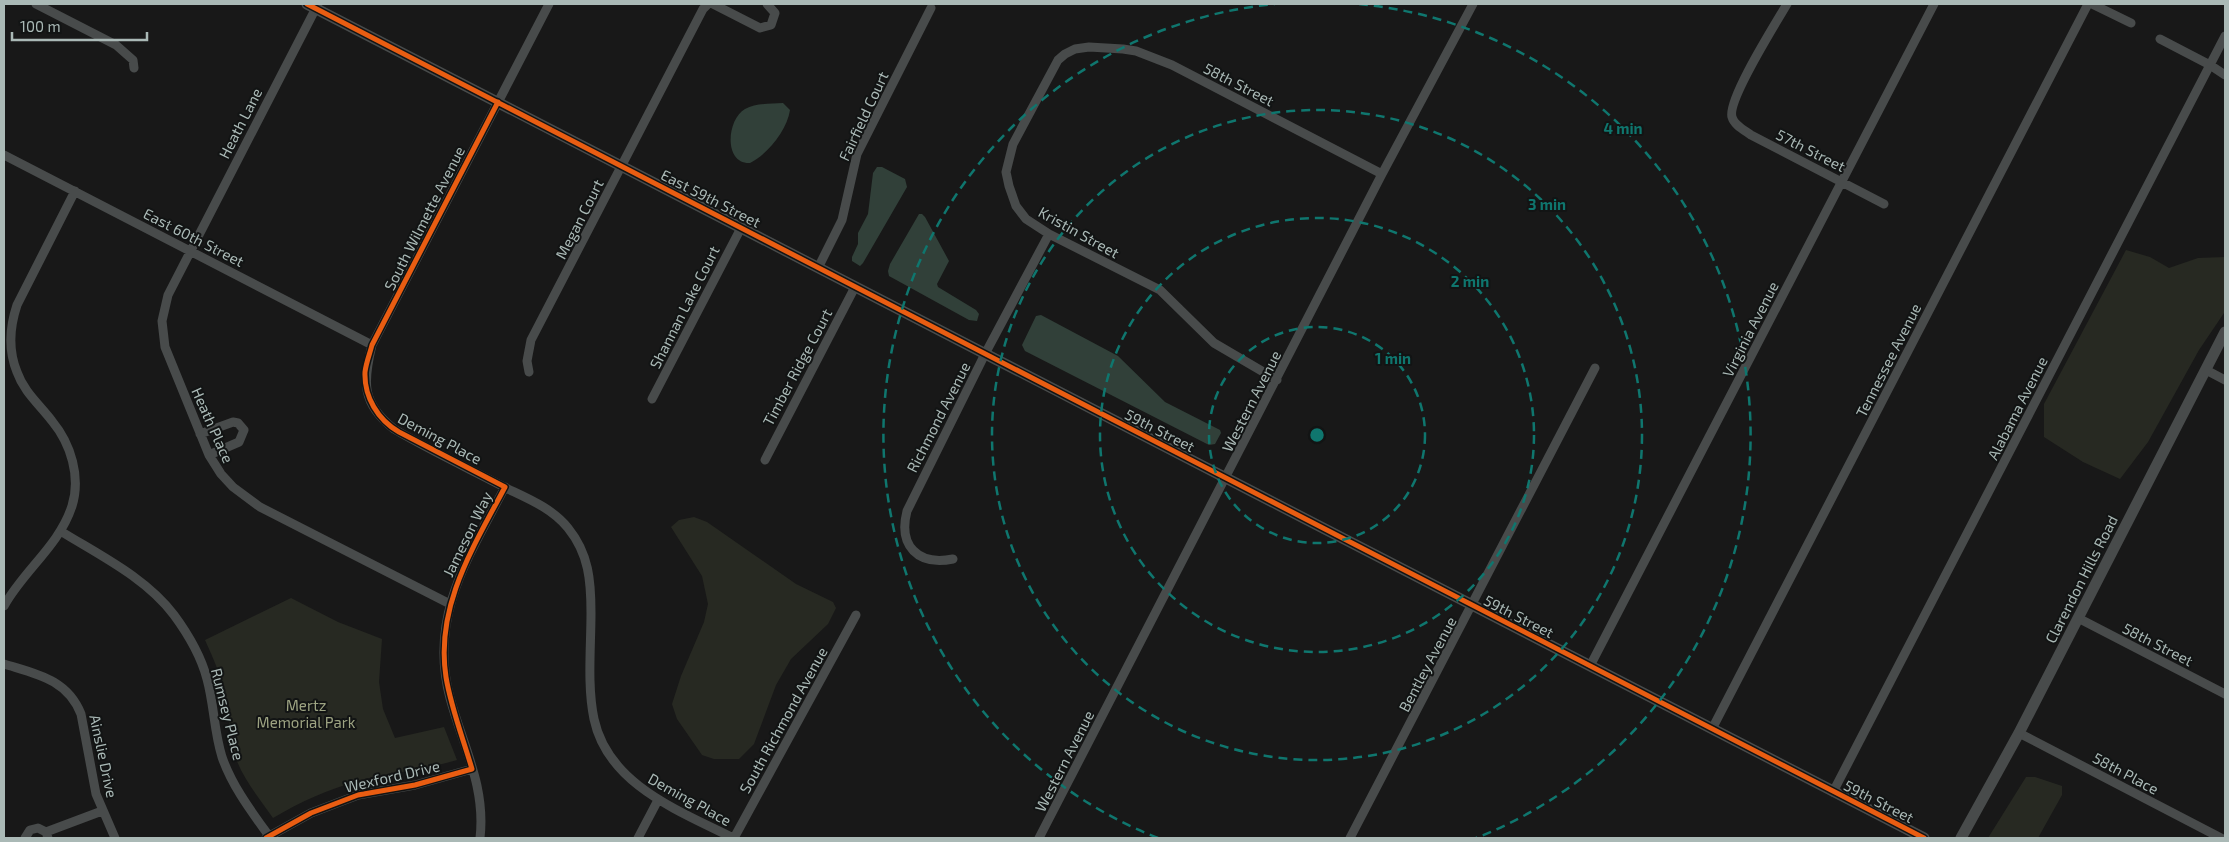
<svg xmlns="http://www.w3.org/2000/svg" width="2229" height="842" font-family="'Exo 2',sans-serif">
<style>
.green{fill:#272922}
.water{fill:#314039}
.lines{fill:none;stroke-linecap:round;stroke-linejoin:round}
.minor{stroke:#484b4b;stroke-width:9}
.tertiary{stroke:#484b4b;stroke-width:11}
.cycleway-casing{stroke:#121414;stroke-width:8}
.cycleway{stroke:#e95d12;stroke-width:5}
.ring{fill:none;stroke:#0f766e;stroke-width:2.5;stroke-dasharray:9 6}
.labels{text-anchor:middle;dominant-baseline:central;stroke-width:4;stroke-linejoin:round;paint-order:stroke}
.street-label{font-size:15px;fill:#aab9b6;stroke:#121414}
.park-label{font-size:15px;fill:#9da382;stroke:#121414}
.centre{fill:#0f766e;stroke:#121414;stroke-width:2.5}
.ring-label{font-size:15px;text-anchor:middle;font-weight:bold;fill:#0f766e;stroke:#121414;stroke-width:4;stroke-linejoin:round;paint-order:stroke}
</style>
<rect width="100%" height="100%" fill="#181818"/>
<path class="green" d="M2126 250 2150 257 2169 268 2198 258 2225 257 2224 313 2199 350 2148 442 2120 479 2083 462 2044 437V404Z
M694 517 707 522 796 584 833 602 836 608 828 624 791 659 776 685 754 744 739 759H714L702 755 677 719 672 704 681 676 704 622 708 604 702 576 671 527 679 520Z
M291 598 338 622 382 639 379 682 383 709 395 738 444 727 457 760C425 770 391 772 358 781 329 789 300 802 273 818 259 798 243 779 235 756 229 736 229 715 225 694 221 675 213 658 205 640Z
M2026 777H2035L2062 786V795L2038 838H1988Z"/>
<path class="water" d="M783 103 790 110C787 130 768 154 750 163 723 164 727 119 745 109 756 103 771 104 783 103Z
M877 167H882L905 179 907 187 863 263 860 266 852 261V257L858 244V233L868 214 873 173Z
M919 214H922L925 217 949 261 937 284 938 287 976 310 979 314 977 321 969 320 889 276 888 271 890 264Z
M1041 315 1118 356 1165 402 1220 430 1221 433 1215 444 1209 445 1025 351 1022 345 1036 316Z"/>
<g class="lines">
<path class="minor" d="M36 4 116 45 133 60 134 68
M318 4 168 295 162 321 165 347 209 455 221 474 233 487 260 507 450 604
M549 4 372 345C363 382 361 403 394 429 431 451 470 469 508 489 529 499 553 509 568 528 589 554 591 581 591 613 591 648 587 685 594 719 608 785 680 811 733 838
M713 4 760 28 771 25 775 13 767 4
M1787 4C1776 23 1727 100 1732 117 1734 125 1744 130 1751 135L1884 204
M2092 4 2131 23
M2160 39 2210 65 2225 75
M4 155 372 345
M818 268 842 220 857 154 931 8
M2206 370 2225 380
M529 372 527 361 531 340 703 9 708 4
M1277 380 1214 343 1160 290 1049 234 1026 219 1016 206 1009 186 1006 172 1013 144 1058 60 1065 54 1075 49 1089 47 1123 49 1136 51 1172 65 1382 174
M652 399 741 228
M200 434 233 422 238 423 244 430 239 442 209 455
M765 460 855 287
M62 532C101 556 146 578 174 615 188 634 201 656 207 679 214 704 214 732 222 757 232 786 251 811 269 836
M953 559C918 566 898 546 907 511L985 354 1049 234
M4 606C24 570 59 546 72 506 81 477 71 444 52 421 39 404 24 392 17 372 8 350 10 326 17 305L75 191
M2078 618 2225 694
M4 664C36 674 67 679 81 714L96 794 115 838
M1590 666 1934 4
M1712 729 2088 4
M2019 733 2221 838
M1833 792 2225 36
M46 832 102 811
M25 838 30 830 38 828 46 832 48 838
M266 838 311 813 358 795 415 785 472 769
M480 838C486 787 463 746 450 698 428 616 469 556 505 487
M638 838 658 800
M734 838 856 615
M1039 838 1382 174 1473 4
M1350 838 1595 368"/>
<path class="tertiary" d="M307 4 1924 838
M1961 838 2019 733 2225 332"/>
<g class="cycleway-casing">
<path id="cycleway" d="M307 4 1924 838
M266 838 311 813 358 795 415 785 472 769C463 738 451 708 446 677 435 606 474 546 505 487L399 432C378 420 364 397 365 372 366 363 370 353 372 345L498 102"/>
</g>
<use href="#cycleway" class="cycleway"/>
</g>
<g class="ring">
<circle cx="1317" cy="435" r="108"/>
<circle cx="1317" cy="435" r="217"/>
<circle cx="1317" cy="435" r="325"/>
<path d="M1158 838A433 433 0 0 1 1275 4M1359 4A433 433 0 0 1 1476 838"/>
</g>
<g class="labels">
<g class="street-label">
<text transform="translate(1239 84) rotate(27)">58th Street</text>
<text transform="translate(863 116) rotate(-65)">Fairfield Court</text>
<text transform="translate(240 123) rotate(-63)">Heath Lane</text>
<text transform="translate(1811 150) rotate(27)">57th Street</text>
<text transform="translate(711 198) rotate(27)">East 59th Street</text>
<text transform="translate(424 218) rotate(-63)">South Wilmette Avenue</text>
<text transform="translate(579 219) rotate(-63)">Megan Court</text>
<text transform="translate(1079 232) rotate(29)">Kristin Street</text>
<text transform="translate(194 237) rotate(27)">East 60th Street</text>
<text transform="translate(684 307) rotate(-63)">Shannan Lake Court</text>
<text transform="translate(1750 329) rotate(-63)">Virginia Avenue</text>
<text transform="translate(1888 360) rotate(-63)">Tennessee Avenue</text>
<text transform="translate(797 367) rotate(-62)">Timber Ridge Court</text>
<text transform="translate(1251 401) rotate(-63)">Western Avenue</text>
<text transform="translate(2017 408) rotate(-63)">Alabama Avenue</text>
<text transform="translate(938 417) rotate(-63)">Richmond Avenue</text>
<text transform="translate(213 425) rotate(66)">Heath Place</text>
<text transform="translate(1160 430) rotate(27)">59th Street</text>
<text transform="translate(440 438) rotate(28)">Deming Place</text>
<text transform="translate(467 534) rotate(-64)">Jameson Way</text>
<text transform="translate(2081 579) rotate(-63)">Clarendon Hills Road</text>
<text transform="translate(1519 616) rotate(27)">59th Street</text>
<text transform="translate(2158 644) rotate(27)">58th Street</text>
<text transform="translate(1427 664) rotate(-62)">Bentley Avenue</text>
<text transform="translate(228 714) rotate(76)">Rumsey Place</text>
<text transform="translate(783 720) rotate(-61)">South Richmond Avenue</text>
<text transform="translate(104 756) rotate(78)">Ainslie Drive</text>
<text transform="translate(1064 761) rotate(-63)">Western Avenue</text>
<text transform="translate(2126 773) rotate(28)">58th Place</text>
<text transform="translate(392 776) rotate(-13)">Wexford Drive</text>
<text transform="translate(690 799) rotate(29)">Deming Place</text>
<text transform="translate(1879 801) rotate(27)">59th Street</text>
</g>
<g class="park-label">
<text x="306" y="705">Mertz<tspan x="306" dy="17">Memorial Park</tspan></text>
</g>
</g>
<circle cx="1317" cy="435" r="8" class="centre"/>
<g class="ring-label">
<text x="1623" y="134">4 min</text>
<text x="1547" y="210">3 min</text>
<text x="1470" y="287">2 min</text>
<text x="1393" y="364">1 min</text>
</g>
<rect width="2229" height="842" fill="none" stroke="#aab9b6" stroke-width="10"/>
<path d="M12 32v8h135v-8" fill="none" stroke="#aab9b6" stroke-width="2.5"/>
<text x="20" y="32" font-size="15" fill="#aab9b6" stroke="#121414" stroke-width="4" paint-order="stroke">100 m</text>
</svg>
